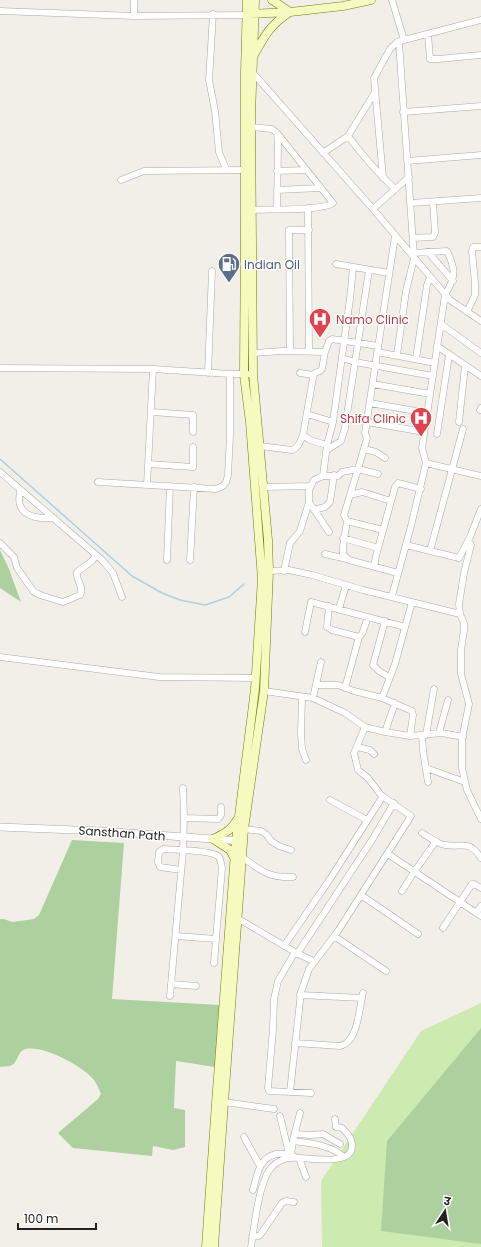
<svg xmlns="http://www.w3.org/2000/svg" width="481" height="1247" font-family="Poppins,'Noto Sans Devanagari',sans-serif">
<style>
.grass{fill:#cdebb0}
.forest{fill:#add19e}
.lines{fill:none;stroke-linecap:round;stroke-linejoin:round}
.stream{stroke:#aad3df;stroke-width:1.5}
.minor-casing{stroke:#a9a9a9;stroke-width:7}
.tertiary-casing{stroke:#a9a9a9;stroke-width:8}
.secondary-casing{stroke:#707d05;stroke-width:9}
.minor{stroke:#fff;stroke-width:6}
.tertiary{stroke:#fff;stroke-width:7}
.secondary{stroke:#f7fabf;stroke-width:8}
.labels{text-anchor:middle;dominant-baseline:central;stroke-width:3;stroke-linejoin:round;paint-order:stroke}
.service-label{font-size:12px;fill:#4e5e75;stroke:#fff;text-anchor:start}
.health-label{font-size:12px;fill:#be3a42;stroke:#fff;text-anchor:start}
.street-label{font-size:12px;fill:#222;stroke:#fff}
</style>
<rect width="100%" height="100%" fill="#f2efe9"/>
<path class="grass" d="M481 1003V1247H322L321 1181 421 1031Z"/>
<path class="forest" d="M0 550 9 569 21 602 0 588Z
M72 840 124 843 112 999 220 1005 215 1067 176 1061 174 1108 185 1110V1147L173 1150 153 1146 152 1156 73 1148 58 1133 98 1099 101 1094C99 1089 97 1084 94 1080 83 1066 43 1045 26 1049 17 1051 19 1061 12 1065 9 1067 4 1066 0 1067V919H4L12 922 34 919 39 915Z
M481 1028V1244L381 1231 387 1141Z"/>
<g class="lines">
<path class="stream" d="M0 459 132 576 162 593 180 600 205 605 229 597 244 584"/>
<g class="minor-casing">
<path id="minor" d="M134 0V16
M0 11 134 16 247 15
M213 14 209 80 215 111 219 152 226 169
M428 34 430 59H438L481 55
M404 40 481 20
M250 73H253L373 209 450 300 481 321
M375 92 348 136C362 155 378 173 395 189
M403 112 481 106
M252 127 272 129 277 133 278 143 277 209
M323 153 348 136
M407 161 481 155
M277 171 306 170
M383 178 374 78 390 49 397 42 404 40 392 0
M121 180 144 171 245 170
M277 190 320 188
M411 203 481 198
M308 208 309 351
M373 209 409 177
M252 210C267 209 324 211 333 203L277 133
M413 238 433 237 435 233 433 202
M428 252 453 281
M336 264 389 273
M467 312 475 295V283L472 251 473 247H481
M441 324 481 353
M437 346 481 376
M290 351 289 230H309
M377 352 435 363
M253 353 282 351 325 352
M397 355 406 291 414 258 399 42
M342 358 355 362 433 376
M416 359 427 285 430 277
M0 368 153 369 230 374H253
M208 373 212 271
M300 373 314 375
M373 384 430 394
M370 403 427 413
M480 410 481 408
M152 412 193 415V432
M307 414 333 422
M367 422 424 432
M459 422 465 366
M437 434 449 355
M327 445 310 440 303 435 313 378 315 373 320 371 322 369 325 352 329 341 332 339 378 346
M260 446 292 450C299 448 300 441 303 435
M364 449 376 452 385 458
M327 450 341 441 345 428 369 270
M426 463 481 476
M149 464 193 467V447
M0 472 102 560 113 573 122 597
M323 476 327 445 333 422 350 299 353 267
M98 482 216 489 223 486 226 482 228 475 230 435V374
M147 485 153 369
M264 487 311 486
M20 489C20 494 18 500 20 505 24 518 43 519 54 518
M350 495 358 469 378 474
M314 510 325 507 330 502 334 475
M347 521 344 515 350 495 362 492 391 501
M383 530 347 521 343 546V554L349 560 398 573
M329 532 309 502V490L314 480 323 476H338L342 472 358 469 367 438 365 433 395 236
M343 538 378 548
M468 541 471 545 464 573 459 604 460 614 464 623V630L461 650V674L469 704 462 739V768L467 790 481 819
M0 543 14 557 17 568 34 592 43 596 63 602 80 595C85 587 75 580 77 572L92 561 96 555
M406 545 459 558 470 537 481 509
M430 551 463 429
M325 554 347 559
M167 560 170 486
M190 560 194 487
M374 566 377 552 395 487 398 483 421 489
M269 571 289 570 312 575 363 590 460 614
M284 571 290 543 300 531 309 502
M392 596 411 526 426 463 422 448 423 441 445 295C456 276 456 270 447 251L413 253
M329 606 327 627 332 630 359 637 362 634 368 617
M339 609 346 585
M385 621 373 665 379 671 389 677
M305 632 311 602 405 627
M0 657 159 677 255 678
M316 685H338L354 691 382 698 412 711 413 715 410 736
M345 688 359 637
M264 691 313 698 345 713 365 727 385 732 410 736 442 733 463 737
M302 697 301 734 302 749 306 760
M313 698 321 662
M382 698 395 664 412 602
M385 732 395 703
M439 733 448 700
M422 735 423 751 428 782
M426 735 434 689
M357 747 370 750 374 754
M426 768 465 782
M330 800 367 820
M184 818 218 819 221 815V807
M244 829 261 831 267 835 271 841 279 846 291 850
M422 833C429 837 437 844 445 845 464 848 468 839 481 858
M388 854 481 916
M242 857C261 871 269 878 293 877
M181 870 160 867 158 862 159 852 163 849C174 850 209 850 218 856 221 859 221 864 222 868L214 963
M402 891 414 872 436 841
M361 895 418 934
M476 913 481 906
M237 918 295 952 315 962
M443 928 472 884H474L481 888
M176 936 216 939
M334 936 386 971
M284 946 330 879 383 796
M295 952 278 981 274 999 273 1029 268 1088 269 1091 311 1093
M297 954 372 840 394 803
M171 984 196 986
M300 995 362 998
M170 996 183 851 184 818 183 788
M295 1043 340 1046C358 1043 359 1008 363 993
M290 1092 301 992 309 969 338 931 411 816 381 795 368 778 358 770 354 753 365 727
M224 1102 274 1109
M280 1116 289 1154
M295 1134 311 1135 323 1134 340 1144
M244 1137 260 1166
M293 1141C310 1143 331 1145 344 1157
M291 1155 293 1140 300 1113
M299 1158 306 1177
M253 1190C257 1175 259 1158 276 1154 283 1153 289 1154 295 1157
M252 1237 258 1236 260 1235 282 1203 286 1201 294 1202
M251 1247C254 1229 259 1179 272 1167 276 1162 284 1158 291 1158 305 1156 360 1170 351 1140 350 1136 345 1131 342 1128L336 1127 335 1119"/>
</g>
<g class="tertiary-casing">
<path id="tertiary" d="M0 827 100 831 241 841"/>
</g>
<g class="secondary-casing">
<path id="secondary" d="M250 14 290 12 343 6 371 0
M254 55C265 35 270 25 290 12L272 0
M213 839C223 834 231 831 237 820
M213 839 230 850 235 859
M206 1247 216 1103 236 840 255 689 262 579 250 422 244 375 245 215V73L247 0
M214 1247 224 1102 244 829 264 691 269 571 268 540 253 374 251 115 255 0"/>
</g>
<use href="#minor" class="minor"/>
<use href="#tertiary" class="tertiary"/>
<use href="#secondary" class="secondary"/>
</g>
<defs>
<g id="fuel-pin" transform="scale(1.15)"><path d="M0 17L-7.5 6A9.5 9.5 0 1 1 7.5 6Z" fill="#5c6f8a" stroke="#fff"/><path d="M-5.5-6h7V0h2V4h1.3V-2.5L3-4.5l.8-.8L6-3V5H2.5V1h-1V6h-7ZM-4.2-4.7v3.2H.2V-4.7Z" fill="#fff"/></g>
<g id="hospital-pin" transform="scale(1.15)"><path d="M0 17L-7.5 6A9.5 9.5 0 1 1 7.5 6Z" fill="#e0444e" stroke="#fff"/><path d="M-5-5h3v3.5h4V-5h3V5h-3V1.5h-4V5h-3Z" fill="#fff"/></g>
</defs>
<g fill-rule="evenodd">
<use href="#fuel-pin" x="229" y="264"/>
<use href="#hospital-pin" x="320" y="319"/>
<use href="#hospital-pin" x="421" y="418"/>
</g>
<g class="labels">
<g class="service-label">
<text x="244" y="264">Indian Oil</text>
</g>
<g class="health-label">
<text x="336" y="319">Namo Clinic</text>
<text x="406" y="418" text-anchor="end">Shifa Clinic</text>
</g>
<g class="street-label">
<text transform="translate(122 833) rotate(4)">Sansthan Path</text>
</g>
</g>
<g transform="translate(445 1211) rotate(12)" stroke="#ffffff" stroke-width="3" paint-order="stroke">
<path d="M0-3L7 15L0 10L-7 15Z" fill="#222222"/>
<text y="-6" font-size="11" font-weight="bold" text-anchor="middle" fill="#222222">उ</text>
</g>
<path d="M18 1223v6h78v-6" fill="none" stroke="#222222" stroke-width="2"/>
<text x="24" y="1223" font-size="12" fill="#222222" stroke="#ffffff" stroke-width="3" paint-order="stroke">100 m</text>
</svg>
